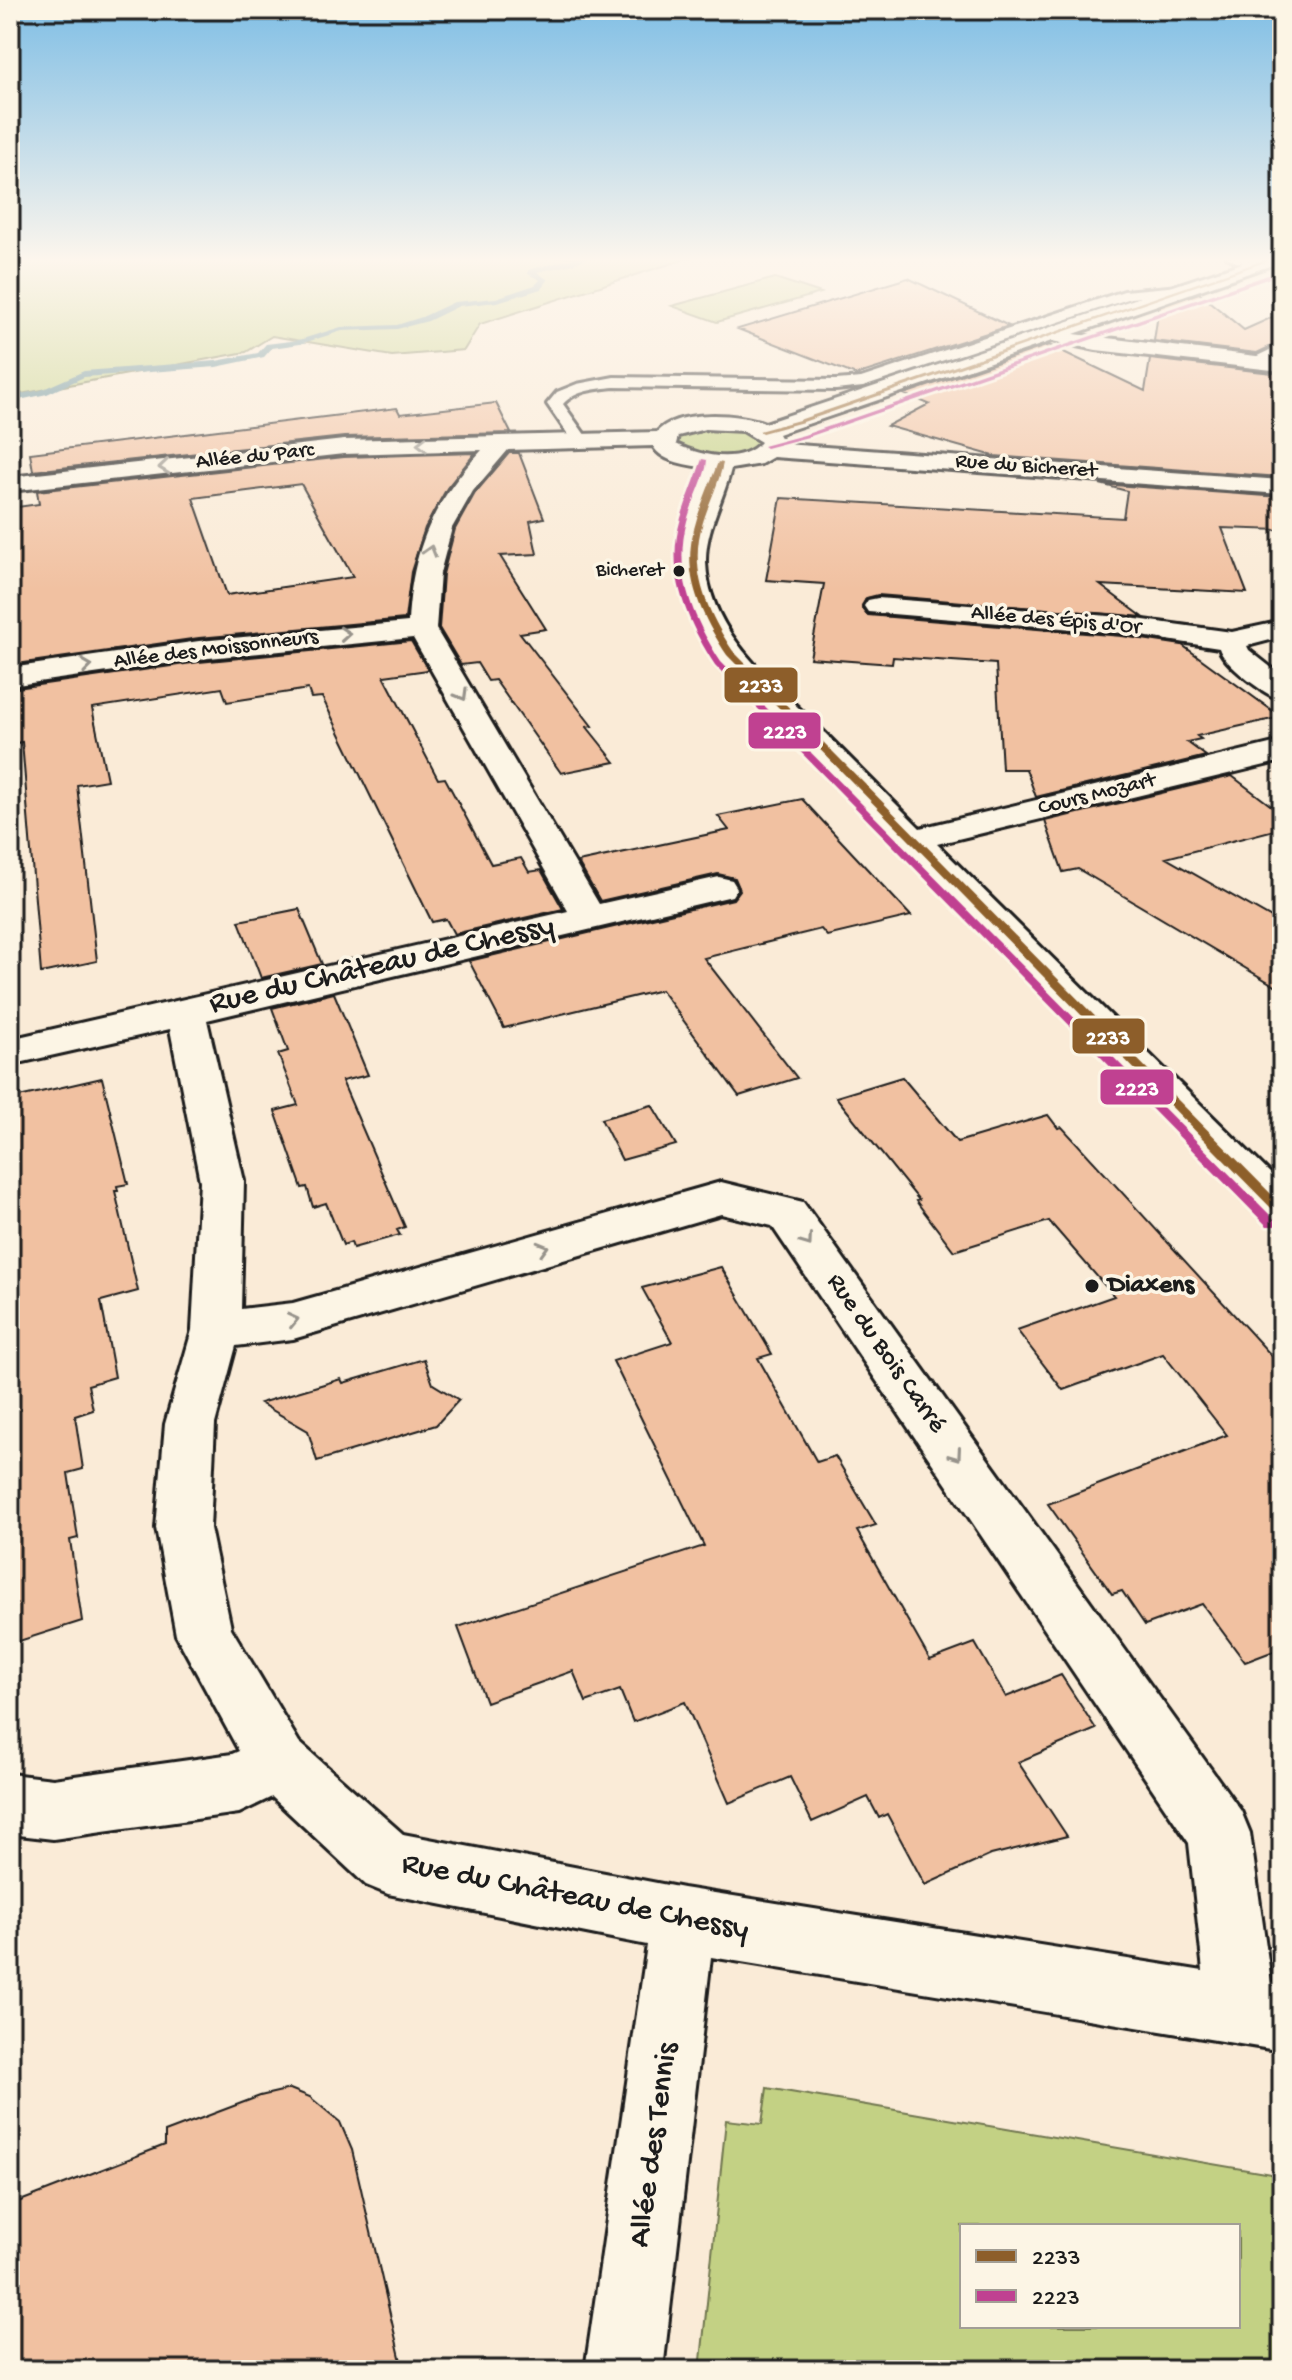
<svg xmlns="http://www.w3.org/2000/svg" width="1292" height="2380" font-family="'Gochi Hand',sans-serif">
<style>
.green{fill:#c3d184;stroke:#707650;stroke-width:2;fill-rule:evenodd}
.lines{fill:none;stroke-linecap:round;stroke-linejoin:round}
.stream{fill:#598692;fill-rule:evenodd}
.building{fill:#f1c1a1;stroke:#1c1c1c;stroke-width:2;fill-rule:evenodd}
.service-casing{stroke:#1c1c1c;stroke-width:6}
.minor-casing{stroke:#1c1c1c;stroke-width:6}
.secondary-casing{stroke:#1c1c1c;stroke-width:6}
.service{fill:#fcf5e5;fill-rule:evenodd}
.minor{fill:#fcf5e5;fill-rule:evenodd}
.secondary{fill:#fcf5e5;fill-rule:evenodd}
.bus-1-casing{stroke:#fcf5e5;stroke-width:6}
.bus-2-casing{stroke:#fcf5e5;stroke-width:6}
.bus-1{fill:#8d5e2a;fill-rule:evenodd}
.bus-2{fill:#c04191;fill-rule:evenodd}
.oneway{stroke:#97938b}
.bus-dot{fill:#1c1c1c;stroke:#fcf5e5;stroke-width:3}
.labels{text-anchor:middle;dominant-baseline:central;stroke-width:7;stroke-linejoin:round;paint-order:stroke}
.far-bus-label{font-size:20px;fill:#1c1c1c;stroke:#fcf5e5;text-anchor:end}
.far-street-label{font-size:22px;fill:#1c1c1c;stroke:#fcf5e5}
.poi-label{font-size:26px;font-weight:bold;fill:#1c1c1c;stroke:#fcf5e5;text-anchor:start}
.street-label{font-size:26px;fill:#1c1c1c;stroke:#fcf5e5}
.near-street-label{font-size:32px;fill:#1c1c1c;stroke:#fcf5e5}
.line-badge{stroke:#fcf5e5;stroke-width:3}
.badge-label{font-size:22px;text-anchor:middle;font-weight:bold;fill:#fff}
</style>
<rect width="100%" height="100%" fill="#faebd7"/>
<filter id="ink" filterUnits="userSpaceOnUse"><feTurbulence type="fractalNoise" baseFrequency=".0125" numOctaves="2"/><feDisplacementMap in="SourceGraphic" scale="16" xChannelSelector="R" yChannelSelector="G"/><feConvolveMatrix kernelMatrix="1 2 1 2 8 2 1 2 1" color-interpolation-filters="sRGB"/></filter>
<g filter="url(#ink)">
<path class="green" d="M10 257H692L480 324 464 350 392 356 272 336 246 352 10 396Z
M775 278 821 293 717 322 672 306Z
M700 427 741 429 760 441 759 446C740 457 686 466 676 439L680 434Z
M767 2088 1282 2176V2370H700L726 2120 762 2124ZM962 2226H1238V2326H962Z"/>
<g class="lines">
<path class="stream" d="M578 257H588L574 264 537 272 548 280 541 289 497 302 459 306 428 321 397 329 342 331 300 344 272 348 264 357 216 367 84 377 47 394 10 402V396L41 390 84 371 216 361 258 353 266 344 299 340 341 327 397 325 422 317 454 302 496 298 535 285 540 280 528 274V270Z"/>
</g>
<path class="building" d="M908 278 1009 326 856 375 738 329Z
M1199 293 1244 330 1282 313V341L1257 353 1154 341 1159 307Z
M1049 345 1145 391 1150 359 1282 374V477L994 456 887 426 929 404 904 394Z
M496 403 511 433 344 437 33 471 30 453 397 408 400 414Z
M475 453 447 488 425 528 411 572 405 619 199 638 10 665V508L39 504 37 491 344 457ZM301 484 353 577 227 595 193 498Z
M509 453H519L544 518 530 521 537 554 500 556 546 629 520 633 592 726 587 727 615 762 561 773 495 680 488 681 477 663 461 665 439 628 443 574 455 529 475 493Z
M1100 484 1282 497V530L1222 528 1247 593 1100 585 1143 617 878 595 866 598 862 608 868 615 1122 636 1182 645 1281 717 1197 736 1201 739 1187 742 1206 756 1036 797 1026 769H1002L996 664 893 657 892 664 810 658 824 584 766 580 781 498 1123 518 1127 491Z
M411 641 428 670 384 676 438 779 445 778 491 864 521 858 529 872 541 870 563 909 454 934 446 919 432 922 322 697 311 698 308 689 227 702 222 688 92 708 107 780 77 785 97 961 41 973 22 742 10 744V689L199 662Z
M1232 776 1282 814V828L1166 858 1282 924V990L1078 869 1063 872 1045 821Z
M802 799 911 916 827 936 821 929 704 958 797 1078 739 1096 661 990 504 1028 469 961 733 899 740 890 735 878 718 874 600 901 578 862 729 830 718 816Z
M299 909 322 964 261 978 239 921Z
M334 993 368 1075 342 1081 405 1227 397 1230 400 1235 353 1248 351 1242 343 1245 326 1203 313 1207 307 1187 302 1188 275 1111 298 1105 278 1054 288 1051 272 1008Z
M902 1077 957 1142 1048 1115 1058 1128 1062 1127 1282 1367V1648L1245 1662 1202 1604 1145 1625 1122 1591 1112 1594 1048 1504 1227 1435 1163 1354 1063 1390 1017 1330 1114 1296 1049 1221 954 1251 916 1201 919 1200 836 1097Z
M102 1078 128 1184 117 1186 118 1191H115L138 1291 101 1301 115 1377 88 1385 93 1410 75 1416 83 1469 68 1473 78 1538 70 1540 82 1621 10 1644V1099Z
M652 1105 676 1145 622 1160 601 1119Z
M721 1267 772 1354 758 1358 817 1462 835 1456 876 1525 857 1531 930 1660 975 1643 1006 1697 1061 1675 1096 1729 1018 1762 1067 1836 991 1855 925 1885 887 1814 879 1818 868 1797 812 1822 790 1777 729 1803 685 1702 633 1722 620 1690 586 1702 573 1671 486 1702 458 1627 704 1546 613 1361 672 1342 642 1288Z
M424 1359 433 1384 459 1400 436 1425 317 1461 308 1431 260 1403 341 1379 343 1383Z
M290 2089 310 2097 340 2122 352 2150 403 2370H10V2205L165 2145V2132L260 2096Z"/>
<g class="lines">
<g class="service-casing">
<path id="service" d="M1179 286 1186 290 1184 293 1131 298 863 387 836 390 614 387C597 389 576 390 563 404L588 439 580 444 574 443 547 404 557 392 577 384 614 377 836 380 861 378 1124 291Z
M1282 344V354L1255 366 1247 361Z"/>
</g>
<g class="minor-casing">
<path id="minor" d="M1260 257H1272L1275 261 1272 265 1074 334 1282 359V371L1096 350 1052 341 778 434 784 444 1282 480V494L773 457 761 464 731 469C723 502 705 529 706 563 709 634 775 684 821 729 854 762 887 795 920 828L1282 741V761L937 844 1282 1185V1228L1266 1223 732 674C699 631 669 583 685 527 691 507 702 489 707 468 690 465 662 463 653 446L508 450 473 491 452 528 440 573 436 629 599 904 719 877 732 880 737 888 732 896 207 1020 244 1181 241 1309 293 1303 721 1182 803 1202 1241 1811 1250 1833 1271 1982 1282 1983V2051L711 1957 663 2370H585L647 1945 388 1894 366 1885 272 1797 239 1813 53 1839 10 1834V1774L53 1779 232 1754 239 1751 176 1635 156 1528 165 1424 192 1330 200 1181 170 1029 10 1065V1039L568 911 413 638 199 659 10 686V668L199 641 408 622C412 550 432 503 482 450L344 454 10 491V477L344 440 657 432C677 409 739 413 765 423ZM705 429 743 431 761 442C741 465 700 456 676 444L678 436ZM721 1214 772 1226 1189 1843 1203 1971 683 1888 403 1834 299 1742 231 1628 210 1528 215 1424 236 1346 293 1339Z
M878 598 1122 617 1232 632 1282 621V637L1247 646 1249 650 1282 676V700C1266 696 1223 664 1219 648L1122 633 868 612 864 606 868 600Z"/>
</g>
<g class="secondary-casing">
<path id="secondary" d="M1227 257H1282V266L1236 262Z"/>
</g>
<use href="#service" class="service"/>
<use href="#minor" class="minor"/>
<use href="#secondary" class="secondary"/>
<g class="bus-1-casing">
<path id="bus-1" d="M1264 260 1268 261 803 422 762 433 759 431 799 420Z
M718 462 723 463C719 484 709 502 703 522 688 569 707 612 733 651L1282 1205V1216L1278 1215 727 655C704 620 684 581 692 538 697 512 709 487 718 462Z"/>
</g>
<g class="bus-2-casing">
<path id="bus-2" d="M1271 274 1273 277 808 437 766 448 763 446 804 435Z
M702 459 707 460 706 468C701 486 692 503 687 521 673 573 693 618 721 662L1275 1220 1277 1223 1275 1226H1267L715 665C686 620 665 571 681 518 687 498 696 478 702 459Z"/>
</g>
<use href="#bus-1" class="bus-1"/>
<use href="#bus-2" class="bus-2"/>
</g>
<defs><path id="oneway-chevron" d="M-2-3.5L2.5 0L-2 3.5" fill="none" stroke-width="1.6" stroke-linecap="round" stroke-linejoin="round" transform="scale(2)"/></defs>
<g class="oneway">
<use href="#oneway-chevron" transform="translate(422 444) rotate(-180)"/>
<use href="#oneway-chevron" transform="translate(164 467) rotate(174)"/>
<use href="#oneway-chevron" transform="translate(430 551) rotate(-74)"/>
<use href="#oneway-chevron" transform="translate(345 634) rotate(-4)"/>
<use href="#oneway-chevron" transform="translate(87 666) rotate(-8)"/>
<use href="#oneway-chevron" transform="translate(462 695) rotate(60)"/>
<use href="#oneway-chevron" transform="translate(807 1241) rotate(55)"/>
<use href="#oneway-chevron" transform="translate(543 1248) rotate(-16)"/>
<use href="#oneway-chevron" transform="translate(293 1320) rotate(-13)"/>
<use href="#oneway-chevron" transform="translate(956 1455) rotate(55)"/>
</g>
</g>
<linearGradient id="sky" x2="0" y2="1"><stop stop-color="#7fbee5"/><stop offset="0.44" stop-color="#fdf6ed"/><stop offset="1" stop-color="#fdf6ed" stop-opacity="0"/></linearGradient>
<rect width="1292" height="590" fill="url(#sky)"/>
<g class="bus-dot">
<circle cx="679" cy="571" r="7"/>
<circle cx="1092" cy="1286" r="8"/>
</g>
<g class="labels">
<g class="far-bus-label">
<text x="664" y="571">Bicheret</text>
</g>
<g class="far-street-label">
<text transform="translate(255 457) rotate(-6)">Allée du Parc</text>
<text transform="translate(1026 467) rotate(4)">Rue du Bicheret</text>
<text transform="translate(1056 621) rotate(5)">Allée des Épis d'Or</text>
<text transform="translate(216 650) rotate(-7)">Allée des Moissonneurs</text>
<text transform="translate(1097 795) rotate(-14)">Cours Mozart</text>
</g>
<g class="poi-label">
<text x="1108" y="1286">Diaxens</text>
</g>
<g class="street-label">
<text transform="translate(885 1354) rotate(55)">Rue du Bois Carré</text>
</g>
<g class="near-street-label">
<text transform="translate(382 966) rotate(-13)">Rue du Château de Chessy</text>
<text transform="translate(575 1898) rotate(11)">Rue du Château de Chessy</text>
<text transform="translate(655 2145) rotate(-82)">Allée des Tennis</text>
</g>
</g>
<g class="line-badge">
<rect x="723" y="666" width="76" height="38" rx="8" fill="#8d5e2a"/>
<rect x="747" y="711" width="75" height="39" rx="8" fill="#c04191"/>
<rect x="1071" y="1017" width="75" height="38" rx="8" fill="#8d5e2a"/>
<rect x="1099" y="1068" width="76" height="38" rx="8" fill="#c04191"/>
</g>
<g class="badge-label">
<text x="761" y="692">2233</text>
<text x="785" y="738">2223</text>
<text x="1108" y="1044">2233</text>
<text x="1137" y="1095">2223</text>
</g>
<rect width="1292" height="2380" fill="none" stroke="#fcf5e5" stroke-width="40"/>
<rect x="20" y="20" width="1252" height="2340" fill="none" stroke="#1c1c1c" stroke-width="3" filter="url(#ink)"/>
<rect x="960" y="2224" width="280" height="104" fill="#fcf5e5" stroke="#a29e95" stroke-width="2"/>
<rect x="976" y="2250" width="40" height="12" fill="#8d5e2a" stroke="#a29e95" stroke-width="2"/>
<text x="1032" y="2264" font-size="24" fill="#1c1c1c">2233</text>
<rect x="976" y="2290" width="40" height="12" fill="#c04191" stroke="#a29e95" stroke-width="2"/>
<text x="1032" y="2304" font-size="24" fill="#1c1c1c">2223</text>
</svg>
